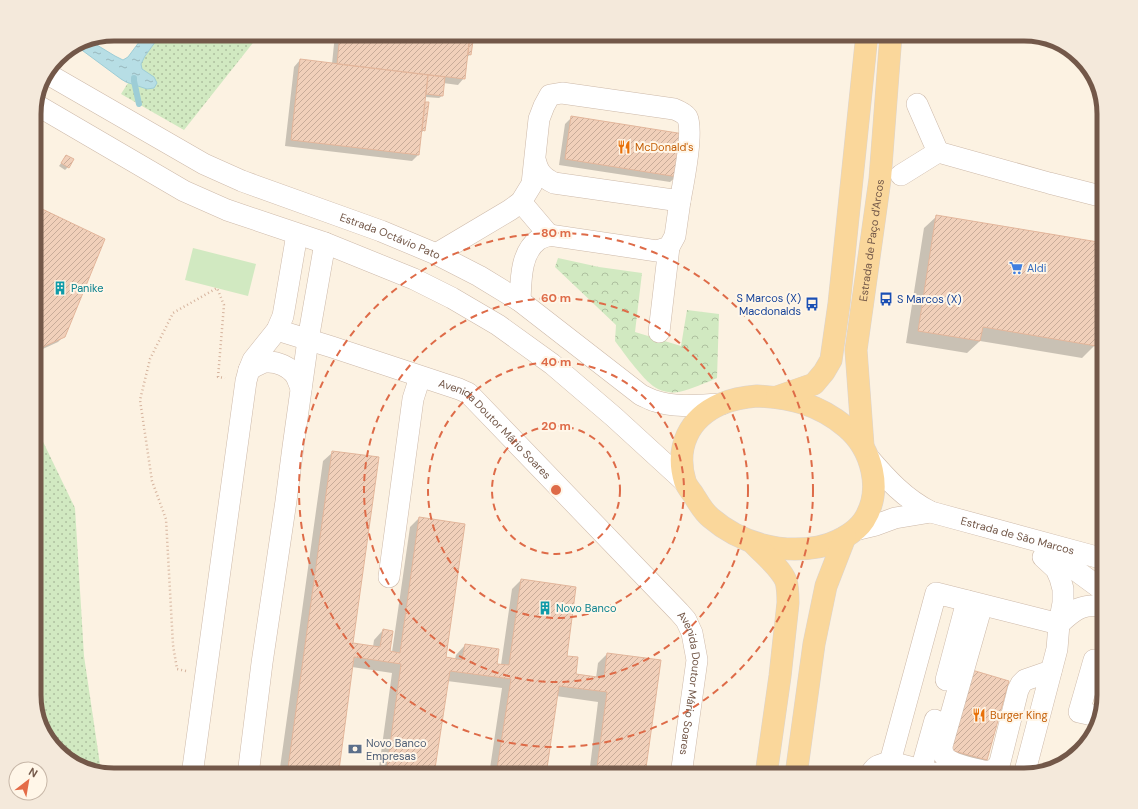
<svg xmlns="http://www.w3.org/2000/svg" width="1138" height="809" font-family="'DM Sans',sans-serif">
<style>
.grass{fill:url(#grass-dots)}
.forest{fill:url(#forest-crowns)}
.garden{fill:#d1e9c1}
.water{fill:url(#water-ripples);stroke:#9dcdd6}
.shadow{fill:#0003}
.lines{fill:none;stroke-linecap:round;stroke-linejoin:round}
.stream{stroke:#9dcdd6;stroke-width:6}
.building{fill:url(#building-hatch);stroke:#e3b69b}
.minor-casing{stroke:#cdb9a9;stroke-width:22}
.major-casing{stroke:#dbd4d0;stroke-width:23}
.path{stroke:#d5b39d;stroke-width:2.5;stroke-dasharray:1 3;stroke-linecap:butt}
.minor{stroke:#fff;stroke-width:21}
.major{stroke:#fad79b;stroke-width:22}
.ring{fill:none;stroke:#de6b48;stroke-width:2;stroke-dasharray:7 5}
.labels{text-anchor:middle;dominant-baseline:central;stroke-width:4;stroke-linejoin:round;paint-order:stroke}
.food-label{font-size:11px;fill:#c56008;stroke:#fff6e8;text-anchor:start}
.street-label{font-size:11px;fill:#735849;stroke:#fff6e8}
.shop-label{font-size:11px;fill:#366cbe;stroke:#fff6e8;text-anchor:start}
.culture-label{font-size:11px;fill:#0d838f;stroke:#fff6e8;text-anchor:start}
.transit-label{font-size:11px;fill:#164399;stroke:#fff6e8;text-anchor:end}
.service-label{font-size:11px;fill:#4e5e75;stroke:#fff6e8;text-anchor:start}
.rim{fill:none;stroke:#735849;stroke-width:5}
.centre{fill:#de6b48;stroke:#fff6e8;stroke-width:2}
.ring-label{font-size:12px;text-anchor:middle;font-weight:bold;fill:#de6b48;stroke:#fff6e8;stroke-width:4;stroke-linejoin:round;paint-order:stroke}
</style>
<defs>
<pattern id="grass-dots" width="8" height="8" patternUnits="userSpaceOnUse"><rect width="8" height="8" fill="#d1e9c1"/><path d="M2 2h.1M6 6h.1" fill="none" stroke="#aec09f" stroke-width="1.8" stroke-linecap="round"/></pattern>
<pattern id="forest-crowns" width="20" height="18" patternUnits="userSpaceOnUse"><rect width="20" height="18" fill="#d1e9c1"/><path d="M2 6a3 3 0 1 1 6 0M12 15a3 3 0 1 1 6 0" fill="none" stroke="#aec09f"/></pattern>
<pattern id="water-ripples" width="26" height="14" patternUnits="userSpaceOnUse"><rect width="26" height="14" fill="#b7dee5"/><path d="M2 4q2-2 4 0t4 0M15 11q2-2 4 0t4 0" fill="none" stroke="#99b7bc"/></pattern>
<pattern id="building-hatch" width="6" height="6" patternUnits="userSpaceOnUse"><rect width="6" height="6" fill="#f1d0ba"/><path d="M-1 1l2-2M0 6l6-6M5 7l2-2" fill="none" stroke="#c8ac99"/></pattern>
</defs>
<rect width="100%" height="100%" fill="#fcf2e2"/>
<path class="grass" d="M159 34H260L184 130 121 94Z
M34 423 75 508 84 656 101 771 65 759 42 731 34 700Z"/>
<path class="forest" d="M558 258 599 267 642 273 635 332 681 346 687 310 719 314 717 378C705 383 692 389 679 392 672 393 664 392 658 389 645 383 624 353 615 341L616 325 555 267Z"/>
<path class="garden" d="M193 248 256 264 248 296 185 280Z"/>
<path class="water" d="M145 34H161L145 56 141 64 142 69 154 77 157 83 154 88 147 89 126 82 121 79 75 45 83 40 87 39 115 56 123 60 128 57Z"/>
<path class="shadow" d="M335 34H473L470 55 467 57 464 78 458 85 443 83 442 96 439 98 425 97 424 103H428L424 130 421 133 418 155 412 161 285 146 294 67 300 60 332 64Z
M572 117 677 176 670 182 559 165 565 124Z
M66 156 68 167 65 170 59 166Z
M40 209 64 336 58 342 34 353V215Z
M937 216 1095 345 1082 358 980 341 967 353 906 343 924 228Z
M333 452 352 644 373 647 374 640 383 630 389 652H392L410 527 419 518 445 658 455 659 456 655 465 645 496 665H501L512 589 521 580 575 675 596 678 598 663 607 654 644 775H589L598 702 556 696 545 775H489L502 688 447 681 433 775H378L392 673 352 667 338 771 368 775H279L323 461Z
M1008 681 986 760 977 769 941 759Z"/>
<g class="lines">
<path class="stream" d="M134 78V81L139 104"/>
</g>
<path class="building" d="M340 34H470L465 79 337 64Z
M470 34H474L471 55 468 54Z
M300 59 428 75 419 155 291 140Z
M428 75 445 77 443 96 426 94Z
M425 102H429L425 131 422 130Z
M571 116 684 134 678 177 565 159Z
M66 155 74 159 69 168 61 163Z
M40 208 105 239 65 337 34 351V220Z
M936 215 1104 243V293L1096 346 983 327 980 341 918 331Z
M332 451 379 457 353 643 380 647 383 629 393 631 390 651 400 653 419 517 465 524 446 657 462 660 465 644 499 649 497 664 509 665 521 579 576 587 567 656 578 657 576 674 604 678 607 653 661 660 645 775H596L607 692 559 686 546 775H496L511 679 450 671 434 775H386L401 664 354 657 339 770 375 775H287Z
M972 670 1009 681 987 760 950 750Z"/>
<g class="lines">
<g class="minor-casing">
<g id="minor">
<path id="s1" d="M46 73 204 164 242 181 381 231 436 254 479 276 520 301 641 395C646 397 651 400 655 401 676 408 700 405 722 404"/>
<path d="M35 104 184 191 227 210 325 243 414 279 452 298 498 325 552 364 614 417 685 482"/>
<path d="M938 152 1049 183 1104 197"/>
<path d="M901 175 938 152 917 104"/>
<path d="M521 202 549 235"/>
<path d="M436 254 510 210 521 202 532 184 539 119 544 106 550 95 562 93 674 109C679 111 684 113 687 117 694 130 683 185 680 201L554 183C542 177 538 172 535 159"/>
<path d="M520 301C521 282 520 253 538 240 541 238 545 237 549 235L657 251 669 247 675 236 680 201"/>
<path id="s2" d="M277 330 332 347 459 389 468 393 474 399 679 612 686 620 692 633 697 660 681 775"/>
<path d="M659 332 669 247"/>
<path d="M249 370C254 367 260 363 266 362 277 361 290 367 296 376 298 380 299 384 301 388"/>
<path id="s3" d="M868 457C887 479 905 499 931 512L1104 559"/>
<path d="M855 530 876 525 895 518 931 512"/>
<path d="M1046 558 1065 564 1074 569 1104 591"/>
<path d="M389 577 413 399 420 377"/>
<path d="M982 605 942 746C942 750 943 755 946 758 954 766 976 769 988 772 994 770 997 768 1000 762L1018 690 1021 684 1025 680 1051 671"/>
<path d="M1059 624C1075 609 1081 604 1104 606"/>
<path d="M946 680 967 601"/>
<path d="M1097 716 1079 712 1094 660H1104"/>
<path d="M921 770 935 720"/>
<path d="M192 775 246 381 249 370 253 360 277 330 283 316 297 234"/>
<path d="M248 775 262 663 286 501 293 447 308 340 325 243"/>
<path d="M870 775C875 765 879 765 890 762"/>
<path d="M941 775 890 762 936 593 1059 624"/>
<path d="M1024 775 1057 649 1059 624 1063 603V589L1060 578 1056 569 1043 557"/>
</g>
</g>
<g class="major-casing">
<g id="major">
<path d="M757 396C792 398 818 404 846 427 872 449 883 490 864 520 855 534 834 544 818 547 780 554 740 543 711 518 703 512 698 502 693 494 690 490 686 485 685 481 675 447 689 418 721 404 733 399 744 397 757 396Z"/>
<path d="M777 397 814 384 824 372 831 360 839 304 867 34"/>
<path id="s4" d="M863 446 856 350 880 179 891 34"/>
<path d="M753 543C763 554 780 567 786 581 788 588 788 595 788 603L780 676 766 775"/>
<path d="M796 775 814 644 826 586 845 537"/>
</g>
</g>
<path class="path" d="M186 671 177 669 173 645 166 519 152 481 140 400 150 359 173 313 217 288 224 305 218 377 225 378"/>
<use href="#minor" class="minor"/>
<use href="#major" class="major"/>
</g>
<g class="ring">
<circle cx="556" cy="490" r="64"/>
<circle cx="556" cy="490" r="128"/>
<circle cx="556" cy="490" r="192"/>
<circle cx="556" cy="490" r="257"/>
</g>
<defs>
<g id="restaurant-bare" transform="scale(1.08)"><path d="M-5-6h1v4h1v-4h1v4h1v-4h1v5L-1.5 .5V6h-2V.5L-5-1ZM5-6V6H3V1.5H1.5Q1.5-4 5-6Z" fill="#e8710a" stroke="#fff6e8" stroke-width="2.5" paint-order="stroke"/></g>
<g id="supermarket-bare" transform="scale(1.08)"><path d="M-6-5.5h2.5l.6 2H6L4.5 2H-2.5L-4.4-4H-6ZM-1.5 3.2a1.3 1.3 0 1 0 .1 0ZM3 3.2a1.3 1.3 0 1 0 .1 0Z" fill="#3f7fe0" stroke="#fff6e8" stroke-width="2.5" paint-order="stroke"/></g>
<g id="building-bare" transform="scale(1.08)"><path d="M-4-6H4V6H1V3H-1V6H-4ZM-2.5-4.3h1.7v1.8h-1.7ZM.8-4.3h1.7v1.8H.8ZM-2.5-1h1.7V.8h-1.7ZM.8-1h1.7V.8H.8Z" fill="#0f9aa8" stroke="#fff6e8" stroke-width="2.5" paint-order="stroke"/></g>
<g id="bus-bare" transform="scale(1.08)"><path d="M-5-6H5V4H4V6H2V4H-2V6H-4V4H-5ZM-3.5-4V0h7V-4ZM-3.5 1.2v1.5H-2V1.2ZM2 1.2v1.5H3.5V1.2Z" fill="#1a4fb4" stroke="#fff6e8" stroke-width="2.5" paint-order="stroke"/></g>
<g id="bank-bare" transform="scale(1.08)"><path d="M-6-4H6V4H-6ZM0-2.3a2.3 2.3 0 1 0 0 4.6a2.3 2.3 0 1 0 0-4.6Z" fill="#5c6f8a" stroke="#fff6e8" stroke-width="2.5" paint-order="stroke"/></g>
</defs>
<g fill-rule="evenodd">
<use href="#restaurant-bare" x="624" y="147"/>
<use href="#supermarket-bare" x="1016" y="268"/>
<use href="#building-bare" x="60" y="288"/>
<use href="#bus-bare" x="886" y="299"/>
<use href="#bus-bare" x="812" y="304"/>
<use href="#building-bare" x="545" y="608"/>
<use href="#restaurant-bare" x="979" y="715"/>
<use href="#bank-bare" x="355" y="749"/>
</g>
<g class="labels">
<g class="food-label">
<text x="635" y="147">McDonald's</text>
<text x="990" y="715">Burger King</text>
</g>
<g class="street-label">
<text stroke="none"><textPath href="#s1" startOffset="382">Estrada Octávio Pato</textPath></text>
<text stroke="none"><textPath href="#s4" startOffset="207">Estrada de Paço d'Arcos</textPath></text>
<text stroke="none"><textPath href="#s2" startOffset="244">Avenida Doutor Mário Soares</textPath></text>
<text stroke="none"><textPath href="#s3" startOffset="174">Estrada de São Marcos</textPath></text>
<text stroke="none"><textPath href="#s2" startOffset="580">Avenida Doutor Mário Soares</textPath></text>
</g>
<g class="shop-label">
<text x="1027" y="268">Aldi</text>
</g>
<g class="culture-label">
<text x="71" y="288">Panike</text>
<text x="556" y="608">Novo Banco</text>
</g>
<g class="transit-label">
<text x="801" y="298">S Marcos (X)<tspan x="801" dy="13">Macdonalds</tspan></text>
<text x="897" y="299" text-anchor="start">S Marcos (X)</text>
</g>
<g class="service-label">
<text x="366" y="743">Novo Banco<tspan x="366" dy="13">Empresas</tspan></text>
</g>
</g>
<path d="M0 0H1138V809H0ZM114 41H1024A73 73 0 0 1 1097 114V695A73 73 0 0 1 1024 768H114A73 73 0 0 1 41 695V114A73 73 0 0 1 114 41Z" fill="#f4e9db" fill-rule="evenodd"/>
<path class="rim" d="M114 41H1024A73 73 0 0 1 1097 114V695A73 73 0 0 1 1024 768H114A73 73 0 0 1 41 695V114A73 73 0 0 1 114 41Z"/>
<circle cx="556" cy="490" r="6" class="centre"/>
<g class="ring-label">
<text x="556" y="237">80 m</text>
<text x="556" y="302">60 m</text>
<text x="556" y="366">40 m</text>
<text x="556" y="430">20 m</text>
</g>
<g transform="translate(28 781) rotate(31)"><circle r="19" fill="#fff6e8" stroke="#c7b7a8"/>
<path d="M0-3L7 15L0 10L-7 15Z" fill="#e46c48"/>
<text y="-6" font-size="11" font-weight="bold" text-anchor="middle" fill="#735849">N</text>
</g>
</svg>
